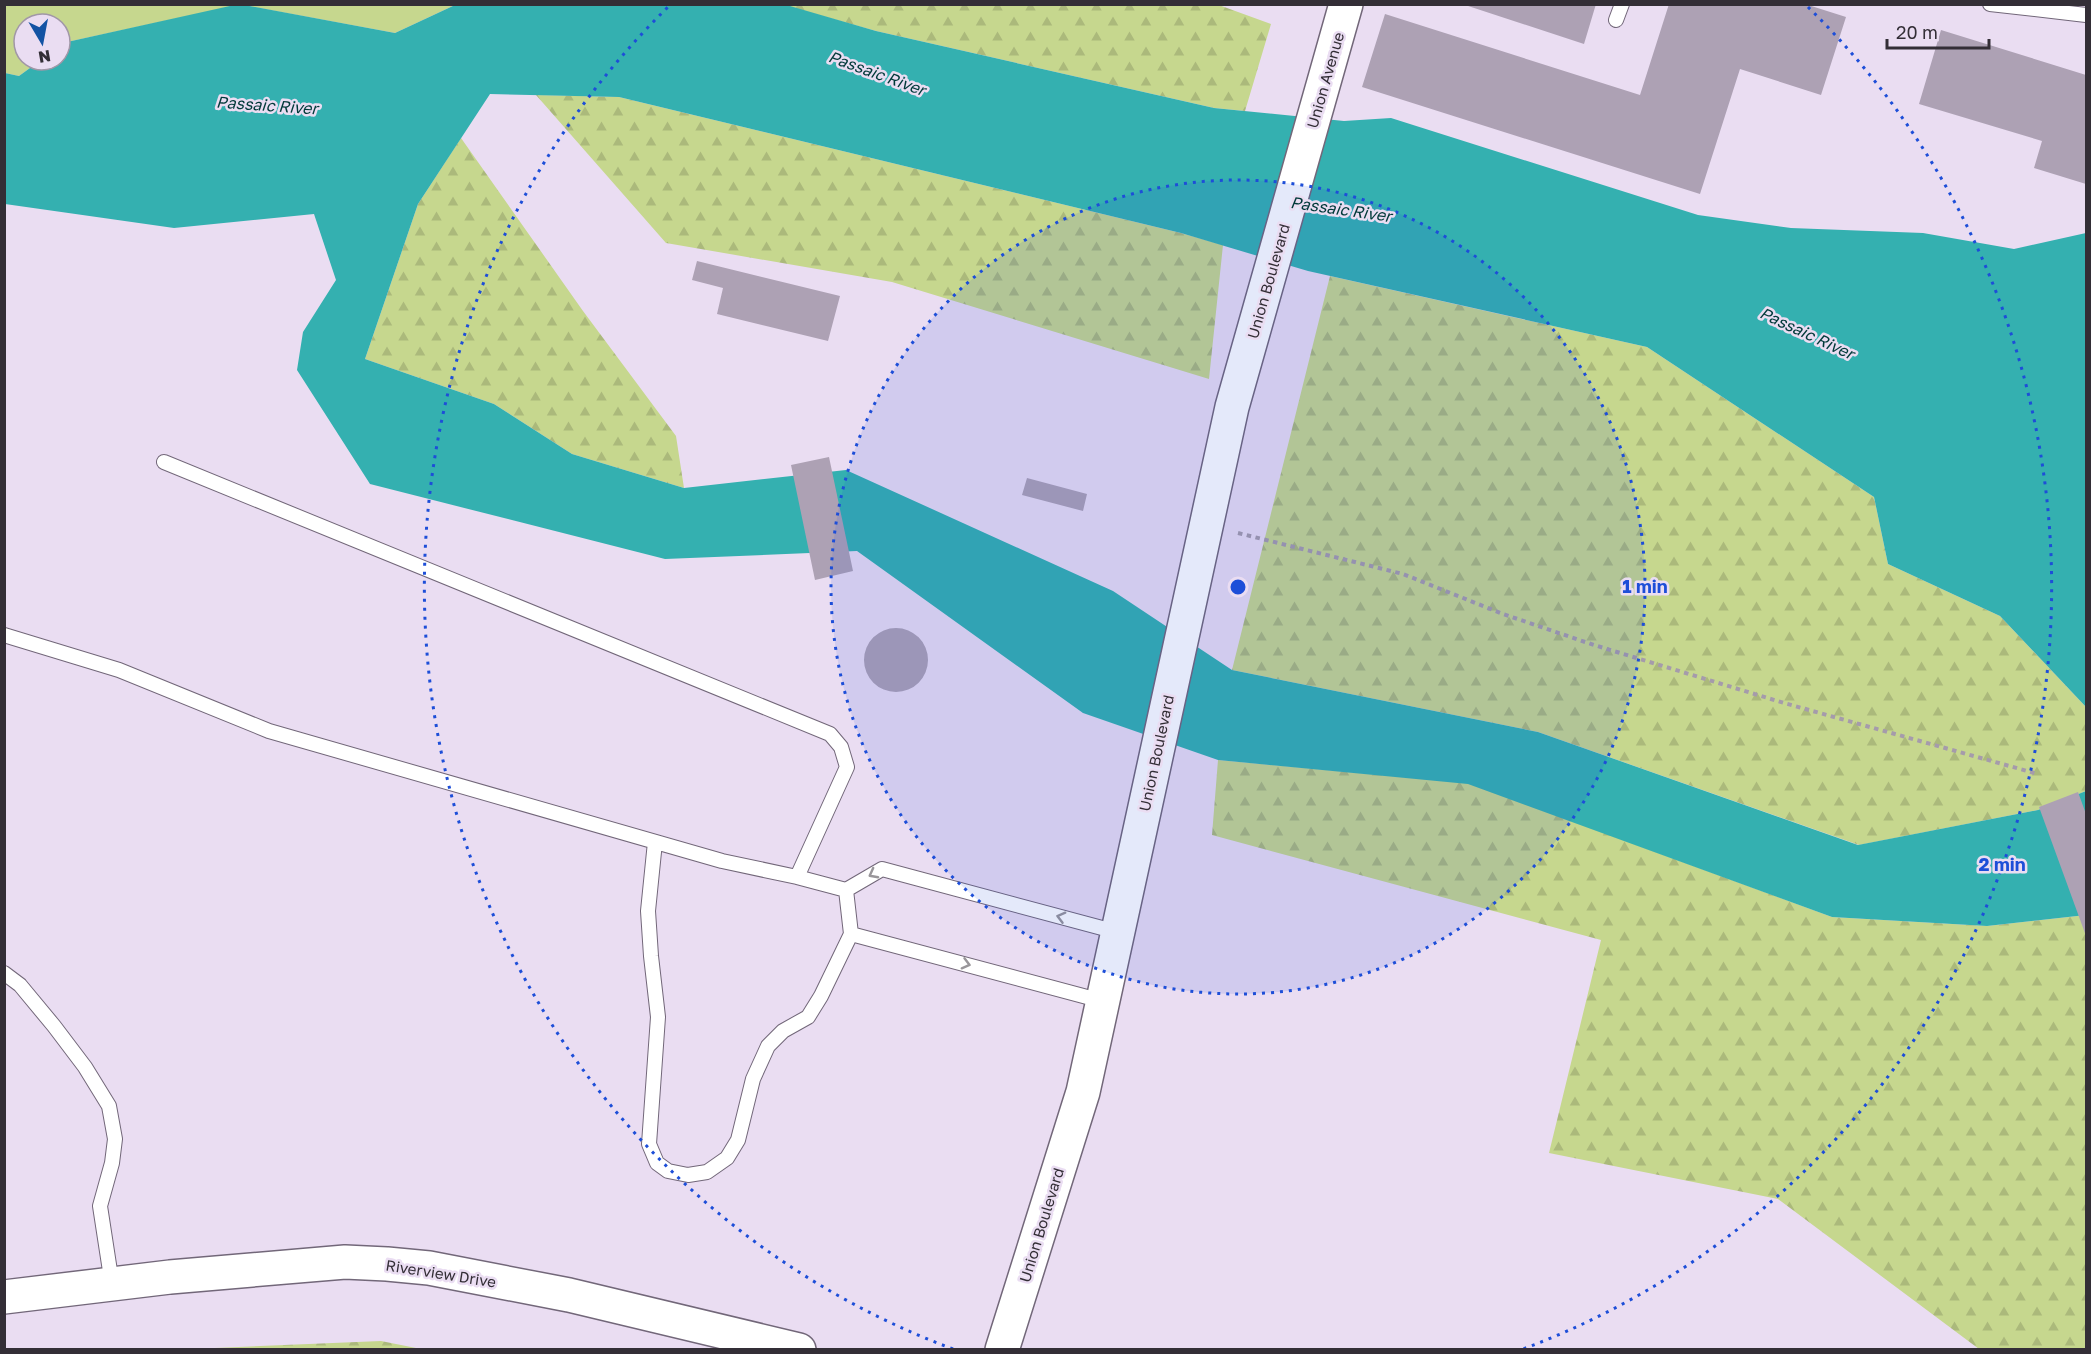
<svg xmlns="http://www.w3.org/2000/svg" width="2091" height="1354" font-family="'Golos Text',sans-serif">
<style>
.forest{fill:url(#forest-firs)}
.green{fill:#c6d78e}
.water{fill:#34b0b0}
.building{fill:#ada1b4}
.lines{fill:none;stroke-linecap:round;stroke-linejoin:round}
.lane-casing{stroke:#726779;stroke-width:16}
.secondary-casing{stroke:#726779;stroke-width:36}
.path{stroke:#a59bab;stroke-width:4;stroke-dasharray:4.5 4.5;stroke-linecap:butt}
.lane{stroke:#fff;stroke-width:14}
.secondary{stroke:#fff;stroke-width:33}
.oneway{stroke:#99969a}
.ring{fill:none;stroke:#1d4ed8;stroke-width:3;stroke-dasharray:3 6}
.labels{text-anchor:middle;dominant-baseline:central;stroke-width:5;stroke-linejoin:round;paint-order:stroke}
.street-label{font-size:15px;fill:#332e36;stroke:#eaddf2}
.water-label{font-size:16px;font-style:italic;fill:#003939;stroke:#eaddf2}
.centre{fill:#1d4ed8;stroke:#eaddf2;stroke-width:3}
.ring-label{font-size:18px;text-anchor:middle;font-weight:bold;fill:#1d4ed8;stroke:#eaddf2;stroke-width:5;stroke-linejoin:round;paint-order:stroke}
</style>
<defs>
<pattern id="forest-firs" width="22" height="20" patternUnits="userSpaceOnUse" patternTransform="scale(1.5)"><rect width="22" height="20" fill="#c6d78e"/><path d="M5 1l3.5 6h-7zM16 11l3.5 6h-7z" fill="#abb97b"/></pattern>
</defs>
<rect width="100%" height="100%" fill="#eaddf2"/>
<path class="forest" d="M1216 4 1271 24 1245 111 1214 108 876 31 783 5Z
M536 95 619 97 1181 233 1223 245 1209 379 892 282 666 243Z
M461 138 583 311 676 436 684 488 572 454 494 404 365 359 418 204Z
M1330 276 1647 347 1874 497 1888 564 2000 616 2086 707V791L2038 810 1859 845 1538 732 1232 670Z
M1218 760 1468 783 1832 917 1987 926 2086 915V1349H1979L1778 1199 1549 1153 1601 940 1212 835Z
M381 1341 421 1349H191Z"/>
<path class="green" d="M4 5H239L67 42 60 47V24H24V60H41L19 76 5 73Z
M243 5H455L395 33Z"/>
<path class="water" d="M239 4 395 33 455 5 783 4 876 31 1214 108 1344 121 1391 118 1698 215 1791 228 1923 233 2014 249 2086 233V707L2000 616 1888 564 1874 497 1647 347 1308 271 1181 233 619 97 490 94 418 204 365 359 494 404 572 454 684 488 846 470 1113 591 1232 670 1538 732 1858 845 2038 810 2086 791V915L1987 926 1832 917 1468 784 1218 760 1083 713 857 551 665 559 370 484 297 370 303 332 336 280 314 214 174 228 5 204V73L19 76 41 60H60V47L67 42Z"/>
<path class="building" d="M1462 4H1596L1584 44Z
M1669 4H1805L1846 17 1821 95 1740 69 1700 194 1362 87 1385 14 1640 95Z
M1941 30 2086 75V184L2034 168 2042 141 1919 104Z
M697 261 840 296 828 341 717 314 723 288 692 280Z
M829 457 853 571 815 580 791 465Z
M1027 478 1087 494 1083 511 1022 495Z
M864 660a32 32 0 1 1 64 0a32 32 0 1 1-64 0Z
M2078 792 2086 814V936L2039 807Z"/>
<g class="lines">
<g class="lane-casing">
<path id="lane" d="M1990 4 2086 15
M1616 20 1622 4
M164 462 830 734 841 747 847 767 797 877
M4 635 119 670 269 731 722 861 797 877 846 890
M655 842 648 911 651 956 658 1017 649 1144 657 1163 668 1171 688 1175 707 1172 727 1158 738 1140 753 1079 768 1046 783 1031 808 1017 821 996 851 934
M4 973 20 985 54 1026 85 1067 109 1106 115 1139 112 1163 100 1206 112 1284
M1102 1001 851 934 846 890 882 869 1117 932"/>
</g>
<g class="secondary-casing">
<path id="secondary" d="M4 1297 170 1277 345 1262 387 1264 429 1268 569 1295 799 1350
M1002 1350 1083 1092 1232 407 1346 4"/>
</g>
<path class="path" d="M1238 533 1403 574 1503 614 1594 645 1784 703 2038 774"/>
<use href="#lane" class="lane"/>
<use href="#secondary" class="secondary"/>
</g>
<defs><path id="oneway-chevron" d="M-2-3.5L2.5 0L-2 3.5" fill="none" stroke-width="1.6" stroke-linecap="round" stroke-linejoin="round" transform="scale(1.5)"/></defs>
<g class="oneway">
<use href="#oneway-chevron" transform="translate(873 874) rotate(152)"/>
<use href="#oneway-chevron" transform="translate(1061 917) rotate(-165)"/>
<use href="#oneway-chevron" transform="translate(966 964) rotate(15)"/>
</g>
<circle cx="1238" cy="587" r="407" fill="#1d4ed8" fill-opacity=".12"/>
<g class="ring">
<circle cx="1238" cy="587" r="407"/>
<path d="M953 1349A813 813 0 0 1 668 7M1808 7A813 813 0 0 1 1523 1349"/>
</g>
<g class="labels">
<g class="street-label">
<text transform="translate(1325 80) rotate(-74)">Union Avenue</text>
<text transform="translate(1268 281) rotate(-74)">Union Boulevard</text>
<text transform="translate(1156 753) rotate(-78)">Union Boulevard</text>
<text transform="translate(1041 1225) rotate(-73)">Union Boulevard</text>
<text transform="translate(441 1273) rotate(9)">Riverview Drive</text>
</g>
<g class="water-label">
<text transform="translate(877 73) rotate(20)">Passaic River</text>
<text transform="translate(267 105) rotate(4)">Passaic River</text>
<text transform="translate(1341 209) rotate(8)">Passaic River</text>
<text transform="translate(1807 333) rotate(25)">Passaic River</text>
</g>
</g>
<circle cx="1238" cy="587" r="9" class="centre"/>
<g class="ring-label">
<text x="1645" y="593">1 min</text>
<text x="2002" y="871">2 min</text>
</g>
<rect width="2091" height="1354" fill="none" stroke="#332e36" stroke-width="12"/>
<g transform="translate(42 42) rotate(170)"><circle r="28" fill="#eaddf2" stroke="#a197a7" stroke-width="1.5"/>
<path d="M0-4.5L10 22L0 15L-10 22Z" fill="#1353a4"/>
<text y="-9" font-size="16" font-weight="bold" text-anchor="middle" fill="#332e36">N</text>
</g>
<path d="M1887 39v9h102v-9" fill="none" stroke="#332e36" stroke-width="3"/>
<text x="1896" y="39" font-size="18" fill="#332e36" stroke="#eaddf2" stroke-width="4.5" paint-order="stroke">20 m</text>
</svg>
